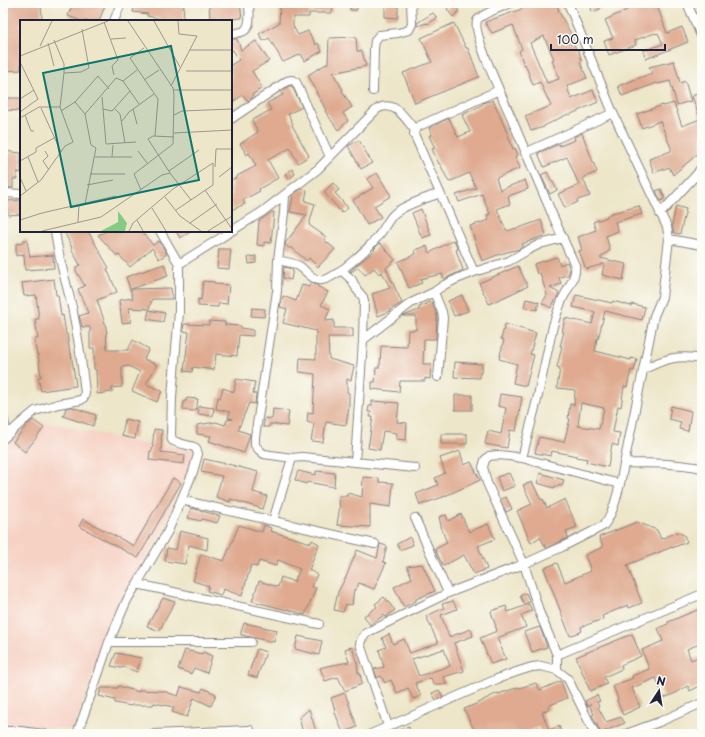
<svg xmlns="http://www.w3.org/2000/svg" width="705" height="737" font-family="'Playpen Sans',sans-serif">
<style>
.built{fill:#f6d2c4}
.building{fill:#dfaa90;fill-rule:evenodd}
.lines{fill:none;stroke-linecap:round;stroke-linejoin:round}
.minor-casing{stroke:#888482;stroke-width:10}
.minor{stroke:#fff;stroke-width:8}
.inset-road{fill:none;stroke:#9c9890;stroke-width:1}
.view{fill:#0f766e;fill-opacity:0.15;stroke:#0f766e;stroke-width:2}
.inset-edge{fill:none;stroke:#22223b;stroke-width:2}
</style>
<rect width="100%" height="100%" fill="#fdfcf7"/>
<filter id="ink" filterUnits="userSpaceOnUse"><feTurbulence type="fractalNoise" baseFrequency=".025" numOctaves="2"/><feDisplacementMap in="SourceGraphic" scale="8" xChannelSelector="R" yChannelSelector="G"/><feConvolveMatrix kernelMatrix="1 2 1 2 8 2 1 2 1" color-interpolation-filters="sRGB"/></filter>
<filter id="wash" filterUnits="userSpaceOnUse"><feTurbulence type="fractalNoise" baseFrequency=".012" numOctaves="4" result="noise"/><feDisplacementMap in="SourceGraphic" scale="16" xChannelSelector="R" yChannelSelector="G"/><feGaussianBlur stdDeviation="0.9" result="paint"/><feColorMatrix in="noise" values="0 0 0 0 0 0 0 0 0 0 0 0 0 0 0 0 0 1.4 0 .05"/><feComposite in="paint" operator="in"/></filter>
<g filter="url(#wash)">
<rect width="100%" height="100%" fill="#ede6c9"/>
<path class="built" d="M32 419 146 444 194 450 191 462 160 535 114 612 74 729 3 728V449Z"/>
<g id="blocks">
<path class="building" d="M3 3H41L42 21H21V70L3 71Z
M73 3H106L99 21H81L68 16Z
M135 3H156L165 5V3H184L183 21H169L147 16 148 14 133 12Z
M209 3H240L242 18 210 21Z
M280 3H333L332 13H309V17H293V26L298 35 308 31 316 45 318 43 322 51 305 61 301 54 283 62 269 38 263 41 259 34 279 23Z
M350 3H357V10H350Z
M385 3H398V18L385 17Z
M531 3H556L559 10H558L571 34 576 50 578 49 582 61 580 62 587 78 567 86 571 99 593 90 598 102 569 115 568 114 544 126V127L531 131 525 116 551 106 540 82 533 85 525 64 524 65 519 51 522 49 513 25 492 33 485 22 522 9 521 8ZM544 36 554 59 552 60 559 79 547 83 530 43Z
M590 3H599L600 9 592 12Z
M624 3H656L667 33 682 27 688 42 646 59 643 51 663 44 658 33 656 34 655 33 635 40 636 45 609 55 604 41 613 38 605 20 627 10Z
M453 4 459 11 453 17 447 9Z
M433 13 437 18 428 24 427 23 417 26V23Z
M454 23 466 48H468L479 77 415 103 403 73 432 62 421 38Z
M356 37 357 51H362L366 66 333 73 343 90 342 91 352 107 343 113 348 121 338 130 325 111 326 110 316 92H317L308 75 328 63 329 38Z
M231 39H237L241 50 256 41 269 61 252 71 262 88 252 95 253 97 248 101 243 95 231 103V65L239 60 233 50 231 51Z
M674 61 680 83 685 81 691 101 677 105 670 81 658 84 657 83 622 96 618 86 652 73 649 67Z
M289 86H292L302 107 288 114 293 124 292 125 309 156 298 163 290 148 268 160 278 178 259 189 260 191 243 200 245 204 231 210V180L238 177 237 176 256 166 249 153 247 155 240 144 258 132 252 120 271 110 267 103 283 95 281 92Z
M702 92V150L673 175 669 167 654 173 649 159 671 151V148L660 121 642 128 637 114 663 105 664 106 674 103 682 126 700 119 692 96Z
M3 98H21V111L3 110Z
M493 100 508 135 513 149 515 148 518 155 515 156 520 168 496 178 500 190 525 180 528 189 508 196 510 204 497 209 506 230H508V231L516 228V229L541 220 546 235 522 244 523 246 519 249 500 254 482 261 470 226 489 220 487 215 490 214 482 194 459 202 456 195 476 188 469 173 449 182 440 164H439L432 149 435 148 429 136 432 135 429 128 449 118 458 137 470 132 462 115 480 106 483 104V103L488 101 489 102Z
M582 133 597 172 583 178 590 196 577 200 578 202 565 208 558 194 579 185 568 159 567 157 544 167 538 153 559 144 560 146 575 140 574 137Z
M359 140 372 163 361 169 348 146Z
M3 151 21 153V173L17 172V179H13V188L3 187Z
M292 169 295 174 289 179 285 174Z
M547 172 552 182H553L557 190 550 194 541 175Z
M377 173 391 196 374 206 381 217 367 225 353 200 373 188 367 179Z
M333 183 339 190 335 193 348 208 342 213 324 192Z
M301 189 307 190 305 201 315 204 309 225 326 237 324 240 335 249 318 267 309 258 307 261 293 249V248H289L285 245 286 242 307 215 290 212 293 195Z
M661 189 665 198 661 201 656 191Z
M21 200V214L8 215 6 201Z
M639 206 642 214 615 222 618 231 606 236 610 250 600 258 626 264 623 280 602 275 604 264 586 269 579 251 582 250 578 237 596 230 593 222 607 217 606 216 612 213Z
M676 206 686 209 680 234 674 233 672 225Z
M421 209 431 235 422 238 412 213Z
M272 212H274L271 243 264 242V246L257 245 259 221Z
M68 231H88L109 268 107 269 117 292 97 300 105 323 107 333H106L107 350H128L133 340 149 349 144 359 157 365 146 384 162 391 157 402 132 391 140 372 129 366 122 367V387L112 388V392L97 394 96 370 94 369V348H90V327H82L79 316 88 313 78 289 85 286 76 271V267L80 265 71 248H72L65 233Z
M107 231H141L153 245 159 241 167 254 159 259 152 248 130 267 119 255 117 256 98 235Z
M176 231H192L180 238Z
M23 240H27L30 257 53 255 54 268 25 270 24 254 16 256V244L23 243Z
M454 240 458 249 456 250 463 270 444 279 442 274 420 279 422 283 409 288 398 262 416 254 415 250 427 246 429 253Z
M380 243 395 260 386 268 402 303 390 310 391 311 378 316 372 294 390 288 382 272 379 274 374 268 365 275 358 267 351 272 350 271 375 250 374 249Z
M219 249H231L229 269 217 268Z
M256 256V263L249 264 248 257Z
M557 257 560 265 567 262 570 270 568 275 559 277 561 284 550 288 559 293 551 308 542 303 547 295 540 273 537 274 534 264Z
M164 264 168 276 131 289 171 288 172 299H152L149 309 129 308 131 322 122 323 119 300 133 298 126 277Z
M518 266 528 286 489 304 479 283Z
M284 267 293 269 291 280 283 278Z
M54 279 56 295H58L61 316 63 315 66 334H67L70 353H71L76 386 41 391 38 377H41L38 354 37 355 34 339H38L35 319H39L36 295 24 296 22 283Z
M203 281 215 282V284L229 285 227 304 219 303 218 307 198 306V299L201 300Z
M311 283 318 285 317 286 328 292 321 305 330 309 325 321 334 320V328H353V337H328L329 359 354 366 351 380 347 379V392L349 393V407L346 425 326 422 323 442 311 441 314 424 307 422 308 412 313 413 315 374 299 372 300 358 316 359V331L283 323 287 309 280 307 283 296 296 301 302 285 309 287Z
M462 295 468 311 454 316 448 301Z
M576 295 612 303 613 301 631 306 632 304 645 307 642 320 605 311 598 339 597 338 595 351 631 360V358L637 359 634 371 631 370 627 387 624 386 621 407 618 406 613 432 620 433 618 446 612 444 608 467 586 462 587 459 576 457 577 456 552 451 551 456 535 453 539 437 564 442 570 419 568 418 570 404 574 405 575 390 557 388 560 368 557 367 562 346H560L564 332H562L565 318 592 324 595 312 573 307ZM581 403 604 408 599 429 578 426Z
M526 299 539 302 537 310 524 307Z
M432 302 437 316 436 339H424L423 364H431L430 379 425 378V381H400L399 392 372 389V382H375L376 368H379V365H380L381 346 407 347 408 330H416V316H403L419 310V307L427 304 426 303Z
M252 308 265 309 264 317 251 316Z
M149 310 165 313 163 322 147 319Z
M209 321 225 322V325L241 326V328L253 330V336L239 335 237 356 216 354 214 370 193 367 192 372 184 371 189 332 183 331 184 324 209 325Z
M505 324 536 333 530 354 534 355 526 386 513 383 517 364 499 359 504 340 501 339Z
M455 362 482 364V372H480V378L454 377Z
M236 379 255 382 253 393 256 394 255 404 249 403 238 430 250 434 244 453 209 441 211 436 197 434V425L216 422 225 425 227 420 233 419 228 418 230 412 216 409 218 397 220 398 223 388 234 392Z
M500 394 522 397 516 431 510 430 507 448 485 444 488 431 501 434 506 408 498 406Z
M455 395H472V410H455Z
M187 398 198 399 196 411 183 410 184 401H186Z
M372 401 399 403 397 422 407 423 406 440 396 439 397 433 383 431 380 450 368 448 373 417H370L371 412H368L369 406H372Z
M199 406 214 408 213 416 198 414Z
M671 406 691 411 688 431 679 429 681 422 669 419Z
M72 407 96 415 93 426 63 416 66 408Z
M273 409 289 411 287 426 270 424 269 427H263L265 418 272 419Z
M125 419 138 422 135 439 122 436Z
M33 420 44 428 25 452 13 442 28 424Z
M154 429 162 430 161 452 185 455 184 464 149 460 150 451H152Z
M441 434H467V444H441Z
M460 451 464 465 471 462 480 480 443 497 420 505 416 494 438 485 435 478 445 473 440 458Z
M204 459 236 466H235L258 472 253 492 267 496 263 509 230 499V502L216 497 222 476 201 472Z
M298 471 316 475V471L335 473 334 487 307 482 306 484 295 480Z
M509 473 515 486 502 491 497 477Z
M540 473 564 480 562 486 558 485V487L555 486 554 488 537 483Z
M363 477 379 478V482L393 483 391 507 370 504V527L337 525 340 505H339L340 496H347L348 493 362 497Z
M173 478 181 483 138 558 79 526 83 519 134 546Z
M532 482 541 500 543 499 547 508 565 499 577 527 566 531 568 538 546 548 540 537 531 543 517 511 532 504 523 485Z
M506 497 512 509 506 512 500 499Z
M191 508 220 516 217 523 202 519 201 521 188 518Z
M461 514 469 532 488 524 495 539 478 546 487 569 474 574 464 555 443 566 435 549 447 543 442 530 439 517 446 515 448 521Z
M637 522 657 530 661 539 678 532 684 535 687 542 672 548V547L627 565 642 603 629 608 628 605 602 616 603 619 581 627 582 631 570 636 544 568 557 563 565 582 591 571 585 555 603 547 599 537Z
M239 525 262 532 264 525 271 528 270 531 311 543 312 540 319 544 309 570 317 574 312 587 316 588 305 615 287 609V610L252 601 259 581 278 587 281 577 294 582 300 569 278 560 276 566 259 561 257 567 251 565 242 596 223 589 221 595 207 591 209 586 193 581 201 554 224 561Z
M180 531 208 538 207 550 189 545 185 564 165 561 167 548 176 550Z
M410 537 413 545 400 550 397 544Z
M380 544 387 546 383 562 386 563 374 589 359 583 356 590 354 589 352 605 346 604 343 612 334 610 338 592 346 577 357 550 377 558Z
M422 564 435 591 416 599V601L404 607 394 587 412 578 407 566Z
M526 593 530 602 524 604 520 596Z
M384 597 395 610 386 617 384 615 370 625 364 616 377 607 375 604Z
M163 598 175 602 159 631 147 626Z
M453 601 457 609 441 615 449 637 471 629 473 636 454 643 464 671 443 677 447 684H433L431 678 415 683 421 696 413 699 408 688 397 693 391 680 385 683 381 676 377 678 374 669 384 667 379 650 386 647 382 638 389 634 393 644 404 639 410 653 438 643 426 616 444 608 442 604ZM444 649 450 666 419 676 412 659Z
M529 604 532 611 521 615 526 627 497 638 506 659 491 664 480 638 497 631 491 611 506 606 508 612Z
M702 608V643L687 649 691 660 702 656V685L690 691 688 686 678 691V692L664 698 656 678 632 688 640 707 623 715 617 700 618 699 613 686 633 678 632 676 649 669 642 650 663 641 658 628 668 624V622Z
M244 623 277 630 274 642 241 635V632Z
M540 627 547 647 532 652 524 632Z
M632 634 641 656 621 665 622 669 604 677 607 684 590 691 576 657Z
M298 636 322 641 319 655 295 649Z
M352 647 357 663 358 673H360L362 684 345 691 338 677 325 681 320 668 327 666 349 662 345 649Z
M257 649 266 652 257 678 248 675Z
M185 650 202 654 203 652 212 656 207 673 194 668 191 674 178 669Z
M116 653 141 658 137 672 124 667 121 668 111 666Z
M561 681 567 698 548 706 550 709 542 712 549 730 559 726 562 734H540L539 727 523 734H476L464 709 483 701V700L498 693V694L519 687V688L536 683 540 690Z
M118 686 139 692V690L163 691 178 696 181 687 201 692 203 688 216 694 211 706 194 698 187 717 172 712 174 707 154 703 153 705H131V706L115 703V700L99 696 101 688H118Z
M439 690 443 697 436 700 432 693Z
M345 693 357 727 343 733 334 710H335L331 698Z
M597 695 600 701 597 702 599 706 598 707 606 722 621 717 625 723 610 729 601 733 592 715 594 714 589 705 591 704 587 706 585 701Z
M309 709 316 731 303 733 299 718Z
M409 727 411 734H391V733Z"/>
</g>
</g>
<g filter="url(#ink)">
<use href="#blocks" fill-opacity="0" stroke="#888482" stroke-width="1"/>
<g class="lines">
<g class="minor-casing">
<path id="minor" d="M511 3C504 6 479 15 477 21 472 33 505 103 511 117 532 167 552 216 575 265 577 276 568 288 563 298 559 307 556 316 553 326L537 400 522 458
M687 3 702 38
M114 21 121 3
M231 34C235 33 240 33 244 31 252 26 249 11 249 3
M373 91 374 49 375 41 379 35 398 33 409 30 412 24 411 3
M231 119 287 81 292 80 296 82 330 157
M525 153 613 113
M3 193 21 194
M285 195 284 213 278 260 277 291 260 405 255 437V445L259 450 264 454 292 458 302 457 355 462 415 468
M660 214 697 174 702 166
M669 239 702 245
M278 260C285 262 294 263 299 266 306 270 310 279 319 280 332 283 371 246 379 235 385 228 388 219 395 213 406 204 427 198 440 193
M179 264 262 212 318 169 372 114C374 112 377 109 379 108 396 100 406 120 415 130
M341 270 352 280 357 290 363 297 364 301 363 340 355 462
M474 272 440 193 414 134 415 130 419 126 499 90
M434 292 442 312 443 318 438 377
M363 340 411 303 434 292 444 285 459 278 474 272 509 261 528 250 540 244 563 238
M643 370C664 358 679 355 702 359
M3 416 7 435
M3 439 22 422 35 411 58 404 81 400 84 397 85 393C82 364 78 335 72 307 66 281 58 257 55 231
M624 463C651 463 675 463 702 468
M181 500 375 544
M415 518 448 593
M273 521 292 458
M137 584 319 624
M109 642H251
M557 655 702 594
M557 670V655L540 614 524 564 487 483 483 467 485 460 489 456 498 455 509 456 522 458 620 484
M388 726 360 644C361 639 362 637 366 633L448 593 524 564 562 547 603 526C613 514 616 499 620 484L654 316 662 297 669 239 667 227 613 113 568 3
M3 731H20L44 734
M77 734 98 675 109 642 127 600 137 584 168 531 193 472 198 454 196 448C189 444 180 445 172 440L171 435 172 397 179 312V264L160 231
M154 734 250 730
M371 734 497 679 516 672 532 667 541 666 557 670 568 679 595 734
M626 734 659 722 702 703"/>
</g>
<use href="#minor" class="minor"/>
</g>
</g>
<g transform="translate(20 20)">
<rect width="212" height="212" fill="#ede6c9"/>
<path d="M98 191 107 203 105 211H81L98 202Z" fill="#86cb85"/>
<path class="inset-road" d="M108 1 153 68 154 75 153 124 114 154 121 170M134 1 160 47M84 2 98 40 92 46 94 55M91 19 106 18M34 20 44 44V53M28 23 34 46M20 26 32 1M124 28 110 38 138 79 135 116M170 30H212M0 36 88 1M0 42 18 79 0 92M117 50 103 61 119 84M166 51H212M124 60 139 50M151 66 177 16 159 14 158 1M154 70H212M82 77 86 124 116 122M0 79 14 70M55 82 65 94 71 125 76 128 65 184M21 88 41 132M83 89 92 91 110 71M95 89 100 94 105 123M113 89 117 104M41 91 55 82 78 56 89 69M65 94 96 58 103 61M5 95 11 111H14M154 95 162 91 212 89M0 98 19 87H40M102 101 109 92 134 74M154 113 212 110M154 117 133 116 128 119 150 153 171 180M25 131 28 136 23 141 29 150M118 131 127 143M8 137 18 162M75 137H112M92 137 93 125M0 141 16 132V128L34 118M195 147 196 129H212M149 151 179 130M70 154H105M0 157 6 171M199 157 212 147M67 165 93 160M185 170 212 209M0 176 21 160 45 126 53 122 40 87 44 53 61 52 69 48 62 9M145 177 160 196 181 211M132 188 146 211M0 200 22 193 96 176M117 200 123 211M58 202 59 185M170 203 197 184M22 211 81 197 142 155 150 153M109 211 113 203 153 169 193 143V165L156 190M188 211 212 196"/>
<path class="view" d="M151 26 179 160 51 187 23 53Z"/>
<rect width="212" height="212" class="inset-edge"/>
</g>
<rect width="705" height="737" fill="none" stroke="#fdfcf7" stroke-width="16"/>
<g transform="translate(659 691) rotate(12)" stroke="#fdfcf7" stroke-width="3" paint-order="stroke">
<path d="M0-3L7 15L0 10L-7 15Z" fill="#22223b"/>
<text y="-6" font-size="11" font-weight="bold" text-anchor="middle" fill="#22223b">N</text>
</g>
<path d="M551 44v6h114v-6" fill="none" stroke="#22223b" stroke-width="2"/>
<text x="557" y="44" font-size="12" fill="#22223b" stroke="#fdfcf7" stroke-width="3" paint-order="stroke">100 m</text>
</svg>
